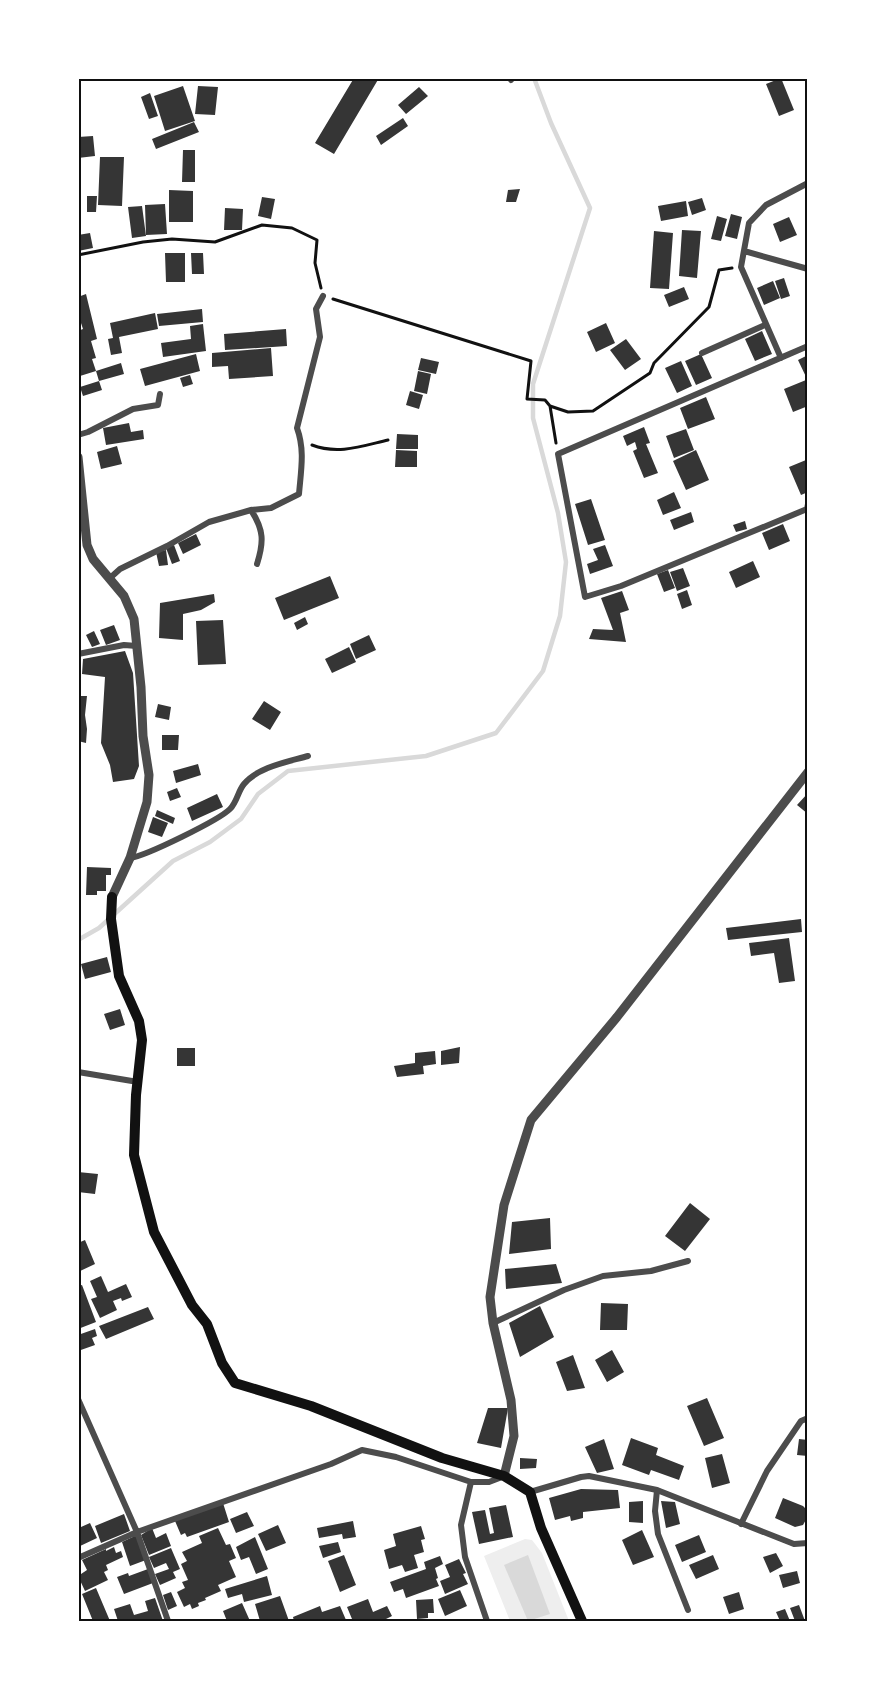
<svg xmlns="http://www.w3.org/2000/svg" width="886" height="1699" font-family="'DM Sans',sans-serif">
<style>
.green{fill:#eee}
.water{fill:#d9d9d9}
.lines{fill:none;stroke-linecap:round;stroke-linejoin:round}
.stream{stroke:#d9d9d9;stroke-width:4.5}
.building{fill:#353535}
.path{stroke:#111;stroke-width:3}
.minor{stroke:#4c4c4c;stroke-width:6}
.tertiary{stroke:#4c4c4c;stroke-width:9}
.secondary{stroke:#111;stroke-width:10}
.neatline{fill:none;stroke:#111;stroke-width:2}
</style>
<rect width="100%" height="100%" fill="#fff"/>
<path class="green" d="M525 1539 532 1540 542 1553 569 1621H510L484 1556Z"/>
<path class="water" d="M528 1555 550 1614 528 1621 504 1565Z"/>
<g class="lines">
<path class="stream" d="M78 940 99 928 173 861 210 842 241 819 258 794 288 771 426 756 496 733 543 671 560 616 566 562 558 513 533 418V384L590 208 551 123 534 78"/>
</g>
<path class="building" d="M354 78H379L334 154 315 143Z
M781 78 794 110 779 116 766 84Z
M183 86 195 121 165 131 154 96Z
M198 86 218 87 215 115 195 114Z
M419 87 428 96 406 114 398 105Z
M150 93 158 116 149 119 141 97Z
M403 118 408 126 381 145 376 136Z
M194 122 199 132 156 149 152 139Z
M93 136 95 156 78 158V137Z
M183 150H195V182H182Z
M100 157H124L122 206 98 205Z
M520 189 516 202H506L508 190Z
M169 190 193 191V222H169Z
M87 196H97L96 212H87Z
M262 197 275 199 271 219 258 216Z
M702 198 706 210 692 215 688 202Z
M686 201 688 216 661 221 658 206Z
M165 204 167 234 146 235 145 205Z
M142 206 146 236 132 238 128 207Z
M225 208 243 209 242 230H224Z
M731 214 742 217 737 239 725 236Z
M717 216 727 219 721 241 711 239Z
M789 217 797 235 780 242 773 224Z
M682 230 701 231 697 278 679 276Z
M654 231 673 233 669 289 650 288Z
M90 233 93 248 78 251V235Z
M165 253H185V282H166Z
M191 253H203L204 274H192Z
M784 278 790 296 781 299 775 281Z
M773 281 780 298 764 305 757 288Z
M684 287 689 299 669 307 664 295Z
M86 294 97 339 91 341 96 358 92 359 96 371 80 376 78 369V364L81 363 78 353V331L83 329 78 314V297Z
M202 309 203 322 159 326 157 314Z
M155 313 158 329 119 337 122 353 111 355 108 339 113 338 110 323Z
M606 323 615 343 596 352 587 332Z
M203 324 206 351 163 357 161 343 191 339 190 326Z
M286 329 287 346 225 350 224 334Z
M762 331 772 354 755 361 745 339Z
M626 339 641 359 625 370 610 350Z
M271 348 273 376 229 379 228 366 212 367V353Z
M196 354 200 371 145 386 140 369Z
M701 354 712 378 696 385 685 361Z
M808 355V381L798 360Z
M421 358 439 362 436 374 418 370Z
M681 361 692 386 677 393 665 368Z
M121 363 124 374 99 381 96 371Z
M418 371 431 374 427 394 414 391Z
M190 375 193 384 183 387 180 378Z
M806 380 808 385V406L793 412 784 389Z
M99 381 102 390 83 396 80 387Z
M410 391 423 395 419 409 406 405Z
M706 397 715 419 688 429 680 408Z
M129 423 131 432 143 430 144 439 106 445 103 428Z
M644 427 650 443 646 444 658 473 644 478 633 451 637 449 635 442 627 446 623 436Z
M686 429 694 450 674 458 666 436Z
M397 434 418 435V449H396Z
M117 446 122 464 101 469 97 452Z
M396 450 417 451V467H395Z
M696 450 709 480 686 490 673 461Z
M806 460 808 465V492L801 495 789 467Z
M674 492 681 508 663 515 657 500Z
M591 499 605 540 588 545 575 504Z
M691 512 694 522 674 530 670 520Z
M745 521 747 529 736 532 733 525Z
M783 524 790 541 769 550 762 533Z
M196 534 201 545 183 554 178 543Z
M174 545 180 561 172 564 166 548Z
M605 545 613 566 590 574 587 564 598 560 593 549Z
M166 550 168 565 159 566 156 552Z
M753 561 760 577 736 588 729 572Z
M683 568 690 586 677 591 670 572Z
M668 570 675 588 664 592 657 574Z
M330 576 339 598 284 620 275 598Z
M687 590 692 605 682 609 677 594Z
M622 591 629 610 620 613 626 642 589 639 593 629 613 630 601 598Z
M214 594 215 602 201 610 183 614V640L159 638 160 603Z
M305 617 308 624 297 630 294 623Z
M223 620 226 664 198 665 196 621Z
M114 625 120 640 106 645 100 630Z
M94 631 100 644 92 647 86 635Z
M369 635 376 650 356 659 350 644Z
M349 647 356 662 332 673 325 659Z
M125 651 133 673 139 766 134 779 113 782 110 765 101 743 105 677 82 674 83 659Z
M78 696H87L85 715 87 729 86 743 78 741Z
M264 701 281 712 270 730 252 719Z
M158 704 171 707 169 720 155 717Z
M162 735H179L178 750H162Z
M198 764 201 775 176 783 173 771Z
M177 788 181 797 170 801 167 792Z
M808 793V814L797 805Z
M217 794 223 807 192 821 187 808Z
M157 810 175 818 173 824 155 816Z
M153 817 168 823 162 837 148 832Z
M87 867 111 868V875H106V891H97V895H86Z
M801 919 802 932 728 940 726 928Z
M789 938 795 981 779 983 774 953 751 956 749 943Z
M107 957 111 972 85 979 81 964Z
M120 1009 125 1025 110 1030 104 1014Z
M460 1047 459 1063 441 1065V1051Z
M177 1048H195V1066H177Z
M435 1051 436 1064 423 1066 424 1074 397 1077 394 1066 415 1063V1053Z
M78 1172 98 1174 95 1194 78 1192Z
M690 1203 710 1219 685 1251 665 1236Z
M550 1218 551 1249 509 1254 512 1222Z
M85 1240 95 1264 78 1272V1251L80 1250 78 1243Z
M556 1264 562 1283 506 1289 505 1269Z
M101 1276 108 1292 126 1284 132 1297 122 1301 121 1298 113 1301 117 1310 100 1318 91 1299 97 1297 90 1281Z
M82 1285 96 1322 78 1329V1286Z
M601 1303 628 1304 627 1330H600Z
M540 1306 554 1337 520 1357 509 1323Z
M148 1307 154 1319 106 1339 99 1326Z
M95 1329 97 1336 92 1338 95 1345 78 1351V1335Z
M612 1350 624 1372 607 1382 595 1360Z
M573 1355 585 1388 567 1391 556 1362Z
M707 1398 724 1438 704 1446 687 1406Z
M488 1408H508L501 1448 477 1443Z
M631 1438 658 1448 656 1455 684 1466 679 1480 651 1470 649 1475 622 1465Z
M604 1439 614 1469 597 1473 585 1447Z
M799 1439 808 1440V1456L797 1455Z
M722 1454 730 1483 712 1488 705 1458Z
M520 1458 537 1459 536 1468 520 1469Z
M581 1489 618 1490 620 1508 583 1512V1518L571 1521 570 1516 555 1520 549 1498Z
M783 1498 803 1506 808 1511V1516L803 1525 795 1527 775 1518Z
M643 1501V1523L629 1522V1502Z
M661 1501 675 1502 680 1524 666 1528Z
M223 1503 229 1522 187 1537 185 1533 181 1535 175 1521Z
M506 1505 513 1537 479 1544 472 1512 485 1510 490 1534 494 1533 489 1508Z
M247 1512 254 1526 236 1533 230 1519Z
M124 1514 130 1531 101 1543 95 1526Z
M78 1521 81 1527 90 1523 97 1538 78 1547Z
M353 1521 356 1537 343 1539 342 1534 319 1538 317 1528Z
M278 1525 286 1543 266 1551 258 1534Z
M421 1526 425 1539 421 1540 424 1552 414 1555 418 1568 405 1572 402 1565 389 1569 384 1550 396 1546 393 1534Z
M152 1528 156 1538 166 1533 171 1546 149 1555 141 1535Z
M218 1528 226 1545 230 1544 236 1558 229 1561 236 1577 218 1585 221 1591 205 1598 206 1600 198 1603 199 1606 192 1609 190 1604 184 1607 177 1592 185 1588 182 1582 188 1580 181 1564 187 1561 182 1552 202 1543 199 1536Z
M642 1530 654 1557 633 1565 622 1540Z
M137 1535 146 1560 130 1566 122 1542Z
M699 1535 706 1552 682 1562 675 1545Z
M255 1537 268 1569 256 1574 249 1557 241 1560 236 1547Z
M338 1542 341 1552 323 1558 319 1546Z
M114 1547 116 1553 121 1551 123 1557 106 1565 108 1570 104 1572 108 1580 85 1591 78 1576 87 1570 82 1560 106 1549V1551Z
M171 1548 180 1569 173 1572 176 1578 160 1585 155 1574 169 1569 166 1563 154 1568 149 1557Z
M776 1553 783 1566 770 1573 763 1557Z
M344 1555 356 1585 340 1592 328 1561Z
M713 1555 719 1569 696 1579 689 1565Z
M440 1556 443 1564 435 1568 438 1578 436 1579 439 1586 406 1598 403 1589 394 1592 390 1582 426 1569 424 1562Z
M459 1559 466 1573 463 1574 468 1584 445 1594 440 1581 450 1577 445 1565Z
M148 1569 153 1583 124 1594 117 1577 128 1573 129 1576Z
M797 1571 800 1583 783 1588 779 1575Z
M267 1576 272 1595 244 1602 242 1594 228 1598 225 1589Z
M96 1588 110 1621H93L82 1594Z
M460 1590 467 1606 445 1616 438 1599Z
M171 1592 177 1606 168 1610 163 1595Z
M739 1592 744 1609 729 1614 723 1597Z
M280 1596 289 1621H260L255 1604Z
M155 1598 163 1621H118L114 1609 130 1604 134 1615 148 1611 145 1601Z
M368 1599 373 1612 387 1606 392 1616 382 1621H349L352 1619 347 1607Z
M433 1599 434 1613H428V1618L417 1619 416 1600Z
M242 1603 250 1621H227L223 1611Z
M799 1605 805 1621H795L790 1608Z
M320 1606 322 1612 340 1606 346 1620 294 1621 293 1617Z
M785 1609 790 1621H780L776 1612Z"/>
<g class="lines">
<path class="path" d="M78 255 143 242 172 239 215 242 262 225 292 228 317 240 315 263 321 288
M333 299 531 361 527 399 545 400 550 406 568 412 593 411 650 373 654 363 709 307 719 270 732 268
M550 406 556 443
M312 445C338 455 362 446 388 440"/>
<path class="minor" d="M510 78 511 80
M744 251 808 269
M808 346 558 454 585 597 621 586 807 509 808 504
M702 353 765 325
M781 358 741 267 749 223 766 205 808 183
M78 435 88 432 133 409 158 405 160 394
M251 510C264 530 264 542 257 564
M110 578 120 569 167 546 209 522 251 510 271 508 299 494C301 470 305 450 297 428L320 337 316 309 323 296
M78 654 124 645 137 646
M130 858C146 856 219 820 230 809 237 802 238 791 244 784 258 767 287 762 308 756
M78 1072 138 1082
M493 1323 564 1290 603 1276 651 1271 688 1261
M78 1399 137 1532 168 1621
M471 1482 461 1525 465 1557 487 1621
M657 1490 655 1511 658 1534 688 1610
M530 1492 581 1477 589 1476 657 1490 794 1544 808 1543
M741 1524 767 1471 801 1421 808 1418
M78 1558 137 1532 331 1464 362 1450 396 1457 471 1482H489L502 1477"/>
<path class="tertiary" d="M78 457 87 545 93 559 124 596 134 619 141 687 143 736 149 775 147 802 130 858 112 897
M504 1476 514 1436 511 1400 493 1323 490 1297 504 1205 531 1120 617 1017 808 772"/>
<path class="secondary" d="M112 897 111 919 119 976 139 1021 142 1040 136 1095 134 1155 154 1232 192 1305 207 1324 222 1363 235 1383 311 1406 442 1458 504 1476 530 1492 541 1528 582 1621"/>
</g>
<rect width="886" height="1699" fill="none" stroke="#ffffff" stroke-width="159"/>
<rect x="80" y="80" width="726" height="1540" class="neatline"/>
</svg>
